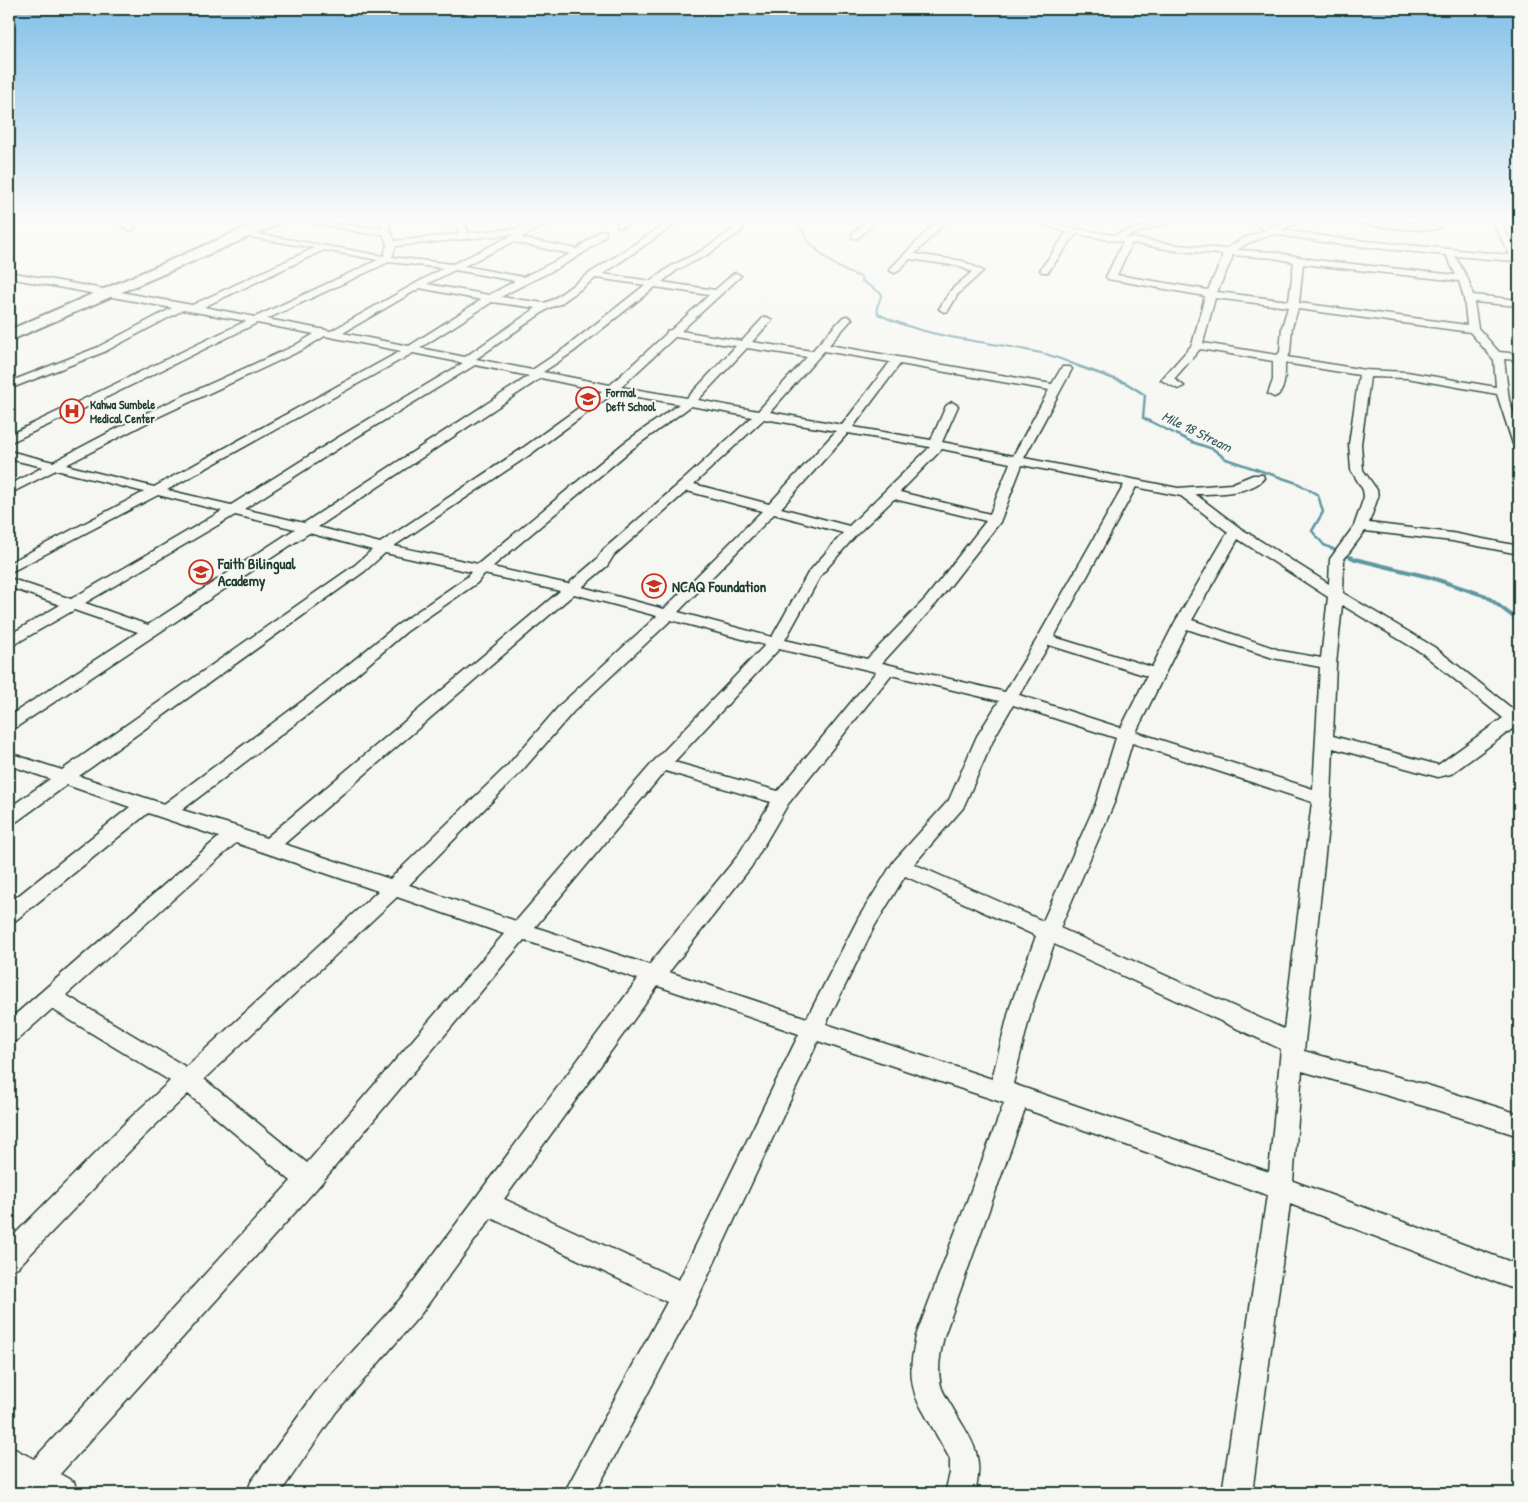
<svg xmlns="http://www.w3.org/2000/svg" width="1528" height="1502" font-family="'Patrick Hand',sans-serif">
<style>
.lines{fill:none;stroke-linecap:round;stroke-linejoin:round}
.stream-far2{stroke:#5e97a0;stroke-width:2}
.stream-far1{stroke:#5e97a0;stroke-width:2.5}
.stream{stroke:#5e97a0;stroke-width:4}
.minor-casing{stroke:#1f3d34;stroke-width:3}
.highway-casing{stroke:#1f3d34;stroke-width:4}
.minor{fill:#f6f6f2;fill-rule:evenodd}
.highway{fill:#f6f6f2;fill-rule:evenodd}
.labels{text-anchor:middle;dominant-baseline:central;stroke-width:4;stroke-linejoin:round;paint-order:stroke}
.far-poi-label{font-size:12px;font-weight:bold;fill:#1f3d34;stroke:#f6f6f2;text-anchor:start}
.far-water-label{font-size:14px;font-style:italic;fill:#345b58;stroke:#f6f6f2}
.poi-label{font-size:15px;font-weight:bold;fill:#1f3d34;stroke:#f6f6f2;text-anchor:start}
</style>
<rect width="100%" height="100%" fill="#f6f6f2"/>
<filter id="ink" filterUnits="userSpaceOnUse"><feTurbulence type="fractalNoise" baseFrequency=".02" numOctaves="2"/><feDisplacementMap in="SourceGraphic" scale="10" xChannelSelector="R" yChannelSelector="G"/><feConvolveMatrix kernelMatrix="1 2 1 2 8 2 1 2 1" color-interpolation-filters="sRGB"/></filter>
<g filter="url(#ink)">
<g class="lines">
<path class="stream-far2" d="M794 219C801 224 802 232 807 239 821 256 840 271 861 277L862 281 882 294 877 307 878 314C931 340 985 340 1041 353 1055 356 1068 362 1081 367"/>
<path class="stream-far1" d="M1078 366 1126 383 1145 395 1143 418 1192 442 1213 449 1226 459 1297 483 1318 495 1323 512 1312 531 1324 545 1346 555"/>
<path class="stream" d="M1344 554 1355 559 1429 577 1486 596 1519 621"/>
<g class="minor-casing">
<path id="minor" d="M119 219H127L135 228 134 230H128L119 223Z
M295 219C324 219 352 228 381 228V219H389L390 231 395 241 459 234 456 219H464L468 233 522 228 521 219H529L531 225 544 219H556L521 238 577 249 600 231H606V235C577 263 536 277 501 297L544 303 552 300 590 273 673 219H683L603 274 651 281 671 266 701 251 735 228C737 219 743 219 751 219L744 225 742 231 707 255 677 270 662 282 715 290 733 274 736 273 741 276 681 331 742 341 763 318 767 317 772 320 752 342 812 351 843 317 847 316 852 319 829 345 1052 384 1062 367H1070L1072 369 1024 458 1178 488 1231 484 1253 475H1263L1264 478C1252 494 1214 494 1195 494L1240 528 1329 584 1330 559 1354 526 1364 497 1363 490 1351 470 1349 444 1359 375 1285 363C1285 373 1286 394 1274 397L1268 394 1273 380V361L1200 349 1174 379 1184 386 1178 389 1161 380 1192 345 1205 296 1108 279 1106 277 1123 242 1076 234 1048 272H1042L1040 270 1067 232 1028 219H1042L1064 227 1114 235 1165 219H1179L1125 237 1177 245 1226 249 1242 239 1265 230 1246 219H1257L1272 227 1292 219H1305L1282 230 1336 238 1510 255 1491 219H1499L1519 255V266L1516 265 1513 261 1455 256 1468 279 1473 295 1519 300V306L1474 302 1478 328 1499 352 1519 354V360L1504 359 1509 400 1519 428V448L1513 444 1497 394 1407 378 1370 377 1361 444 1363 470 1377 490 1378 497 1369 523 1452 533 1519 546V554L1452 541 1365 531 1344 559 1343 593 1434 647 1519 714V728L1515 727 1451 774 1438 777 1333 748 1331 798 1304 1051 1427 1085 1519 1114V1136L1427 1107 1302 1071 1293 1181 1519 1265V1291L1290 1204 1252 1493H1222L1267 1195 1025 1109 944 1336C940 1354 937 1368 941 1386 943 1393 948 1400 952 1407 971 1440 985 1453 975 1493H945L950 1473V1459L918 1402C908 1378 911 1360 916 1336L1004 1103 818 1041 694 1306 595 1493H564L667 1302 491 1218 420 1315 336 1412 280 1493H247L251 1482 316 1392 402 1297 638 979 524 940 317 1188 60 1474 74 1482 78 1493H9L14 1481 9 1477V1446L34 1459 291 1181 188 1094 145 1135 18 1267 9 1271V1240L129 1119 170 1081 52 1009 17 1040 9 1043V1020L219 837 148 813 16 920 9 922V903L130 807 67 785 16 822 9 824V808L50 779 9 765V753L62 770 355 565 372 550 309 533 15 728 9 730V716L138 632 74 610 15 644 9 646V635L60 605 9 587V578L71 599 222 511 158 495 9 573V563L144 492 56 470 9 494V485L43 467 9 459V451L53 462 150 411 294 346 314 334 257 323 83 409 9 443V435L246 321 183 310 104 352 9 389V382L96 348 172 308 9 278V272L192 305 314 248 244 236 240 233 241 231 384 256 387 244 383 234H369ZM515 234 453 264 392 257 396 246ZM1273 234 1336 244 1446 255 1456 275 1315 260 1274 252 1237 250 1248 243ZM513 242 570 254 523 277 464 266ZM1132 243 1177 251 1222 254V259L1208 290 1117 275ZM324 250 378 260 255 317 204 307ZM1232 255 1274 258 1294 262 1289 301 1217 292 1232 259ZM389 262 443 268 331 331 267 319ZM1303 264 1459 281 1464 298 1467 325 1299 303ZM455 270 515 281 489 295 427 284ZM596 278 645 285 565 348 532 370 476 359 549 308 560 304ZM655 287 709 295 671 330 667 331 666 334 610 385 543 372 573 352ZM420 288 481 300 409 346 343 333ZM1215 298 1288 307 1282 327 1280 352 1277 355 1203 343ZM492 302 536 308 465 357 420 348ZM1298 309 1470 332 1494 360 1496 387 1407 372 1365 370 1287 357 1290 353 1292 327ZM325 336 401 351 154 487 66 465 158 417 302 350ZM675 337 736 346 687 398 621 387ZM747 348 807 357 758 411 698 400ZM824 351 890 362 842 425 770 412ZM413 353 463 363 339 437 231 505 167 490ZM900 364 1049 390 1013 456 942 442 958 406 952 402 946 406 931 440 853 427ZM475 365 529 376 304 523 244 509 347 443ZM541 378 602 391 520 450 380 543 318 527ZM614 393 679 404 624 443 478 564 394 546 528 456ZM691 406 752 417 680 483 603 550 596 560 568 584 492 567 632 449ZM764 419 836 431 769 504 694 484ZM848 433 930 447 849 526 781 508ZM942 449 1010 463 990 514 900 492ZM1022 465 1124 485 1037 639 1005 692 882 663 936 604 1000 522ZM1136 487 1181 496 1228 532 1175 622 1152 667 1054 637ZM687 491 762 511 664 609 582 587 607 566 614 555ZM894 499 986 521 926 598 867 659 785 640 821 575 857 534ZM774 514 843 533 808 573 772 637 678 612ZM235 515 295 529 148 625 85 603ZM1238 539 1328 597 1321 658 1282 651 1192 620ZM385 553 471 572 467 577 396 626 312 694 164 804 79 776 365 571ZM484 574 560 591 266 838 243 830 242 828 182 810 324 702 406 632 477 583ZM574 594 657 616 561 704 508 765 390 879 284 844ZM1342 605 1422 653 1503 718 1438 765 1333 736 1336 664ZM671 620 765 645 655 760 516 921 409 885 520 773 573 712ZM1187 629 1273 658 1320 667 1313 789 1136 732ZM1049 645 1147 676 1121 728 1019 695ZM779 649 876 672 778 791 674 762ZM891 675 999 701 977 736 949 800 894 861 859 917 807 1018 669 972 751 867 788 804ZM1013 705 1116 738 1096 803 1043 921 914 864 963 808 995 736ZM1132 743 1312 802 1284 1029 1060 928 1114 803ZM665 771 771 802 737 857 649 965 535 927ZM236 843 378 891 186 1067 66 995ZM905 876 1036 936 1010 1007 992 1079 826 1024 874 927ZM397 897 504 934 307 1163 204 1079ZM1054 944 1281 1049 1269 1172 1013 1084 1032 1007ZM658 986 799 1034 679 1280 504 1199Z
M623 219H634L623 227H617V223Z
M869 219H879L858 238H852V234Z
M939 219H948L915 254 963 261 983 271 958 294 948 311 944 312 939 309 951 290 972 272 958 266 910 259 897 272 894 273 889 270Z
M1350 219 1431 224 1430 219H1438L1440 227C1432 234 1360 226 1350 219Z"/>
</g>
<g class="highway-casing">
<path id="highway" d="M266 219H284L283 222 9 341V330Z"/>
</g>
<use href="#minor" class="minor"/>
<use href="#highway" class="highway"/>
</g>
</g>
<linearGradient id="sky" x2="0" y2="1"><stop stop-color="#81c0e8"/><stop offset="0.51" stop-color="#fbfbf9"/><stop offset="1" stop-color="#fbfbf9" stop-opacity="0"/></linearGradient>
<rect width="1528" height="430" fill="url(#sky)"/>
<defs>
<g id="school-ring" transform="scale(1.25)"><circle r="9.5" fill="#f6f6f2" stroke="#c8321e" stroke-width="1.5"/><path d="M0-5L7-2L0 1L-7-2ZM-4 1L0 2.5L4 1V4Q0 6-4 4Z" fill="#c8321e"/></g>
<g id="hospital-ring" transform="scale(1.25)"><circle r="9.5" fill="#f6f6f2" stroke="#c8321e" stroke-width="1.5"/><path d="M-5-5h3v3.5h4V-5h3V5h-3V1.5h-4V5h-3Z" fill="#c8321e"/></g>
</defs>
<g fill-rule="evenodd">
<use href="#school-ring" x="588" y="399"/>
<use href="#hospital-ring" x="72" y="411"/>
<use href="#school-ring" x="201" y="572"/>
<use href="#school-ring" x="654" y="586"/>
</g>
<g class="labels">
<g class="far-poi-label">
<text x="606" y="392">Formal<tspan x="606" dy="14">Deft School</tspan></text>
<text x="90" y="404">Kahwa Sumbele<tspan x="90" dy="14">Medical Center</tspan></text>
</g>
<g class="far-water-label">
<text transform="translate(1197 431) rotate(26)">Mile 18 Stream</text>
</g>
<g class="poi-label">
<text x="218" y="563">Faith Bilingual<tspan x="218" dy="17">Academy</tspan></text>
<text x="672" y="586">NCAQ Foundation</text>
</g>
</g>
<rect width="1528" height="1502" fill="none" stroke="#f6f6f2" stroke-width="30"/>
<rect x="15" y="15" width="1498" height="1472" fill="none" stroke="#1f3d34" stroke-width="2" filter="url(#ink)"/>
</svg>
